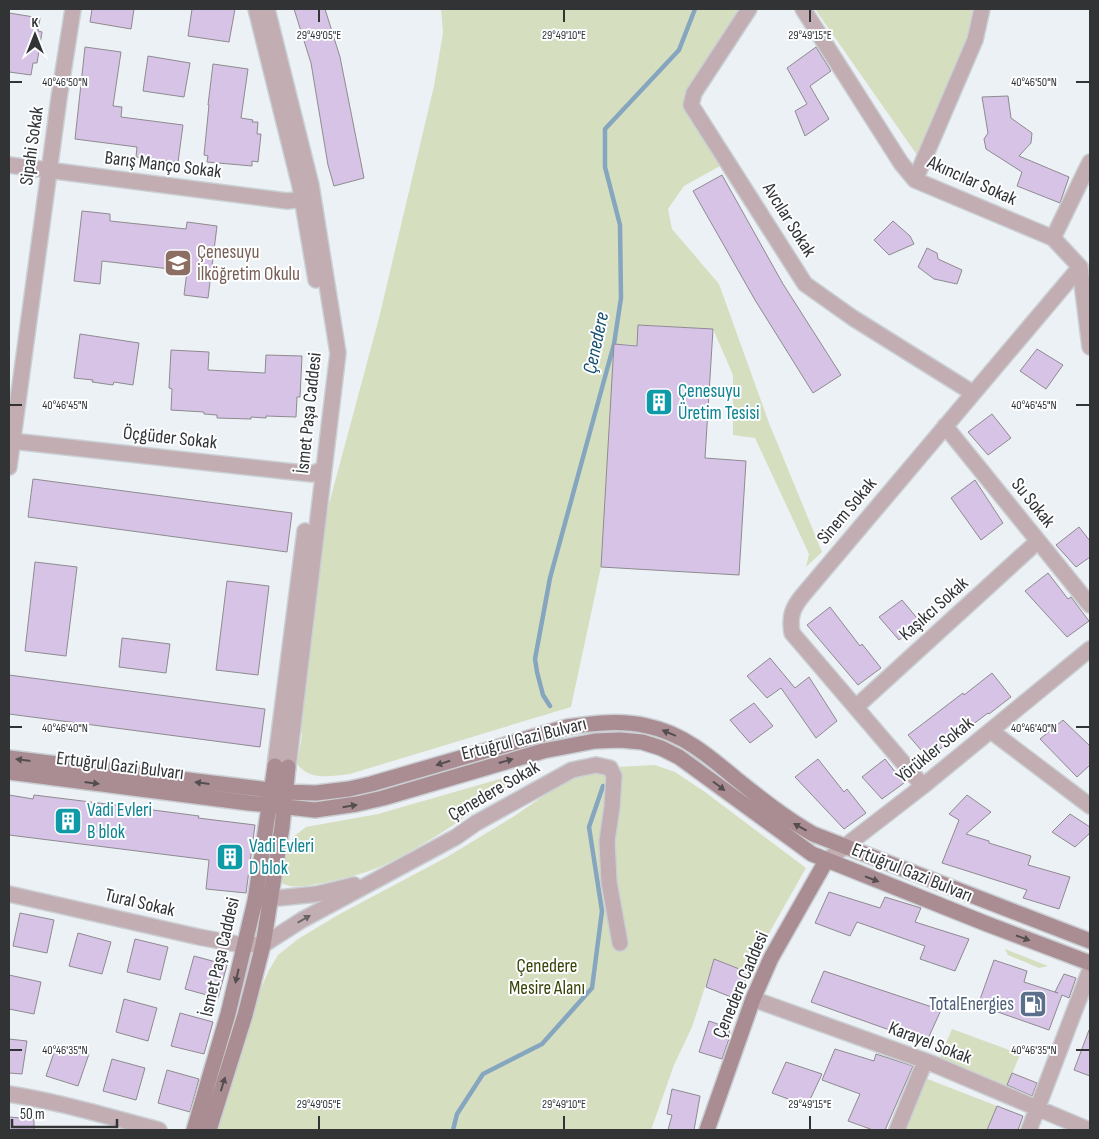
<svg xmlns="http://www.w3.org/2000/svg" width="1099" height="1139" font-family="'Sofia Sans Condensed',sans-serif">
<style>
.green{fill:#d6dec0}
.lines{fill:none;stroke-linecap:round;stroke-linejoin:round}
.stream{stroke:#86a6bf;stroke-width:4.5}
.building{fill:#d6c3e5;stroke:#8e8b90}
.street-casing{stroke:#cacfd3;stroke-width:18}
.secondary-casing{stroke:#cacfd3;stroke-width:18}
.street{stroke:#c1adb2;stroke-width:15}
.secondary{stroke:#a98d93;stroke-width:15}
.oneway{fill:#554e51}
.oneway2{fill:#6b6467}
.ticks{fill:none;stroke:#313335;stroke-width:2}
.labels{text-anchor:middle;dominant-baseline:central;stroke-width:4;stroke-linejoin:round;paint-order:stroke}
.street-label{font-size:19px;fill:#313335;stroke:#fdfeff}
.education-label{font-size:19px;fill:#785e54;stroke:#fdfeff;text-anchor:start}
.culture-label{font-size:19px;fill:#0d838f;stroke:#fdfeff;text-anchor:start}
.park-label{font-size:19px;fill:#384204;stroke:#fdfeff}
.service-label{font-size:19px;fill:#4e5e75;stroke:#fdfeff;text-anchor:end}
.water-label{font-size:20px;font-style:italic;fill:#174f71;stroke:#fdfeff}
.ticks-label{font-size:12px;text-anchor:middle;fill:#313335;stroke:#fdfeff;stroke-width:4;stroke-linejoin:round;paint-order:stroke}
</style>
<rect width="100%" height="100%" fill="#ecf1f6"/>
<path class="green" d="M441 9H739L694 93 688 113 720 166 684 186 668 209 672 229 719 284 769 423 822 552 806 567 809 554 755 438 733 435V375L713 329 638 325 637 345 614 344 601 567 571 707 350 774C331 776 310 781 297 764L302 735 297 717 315 578 329 504 379 318 434 86 443 33Z
M815 9H973L964 49 917 155Z
M655 765 675 772 705 792 806 868 747 972 714 959 692 1027 674 1065 651 1130H216L258 995 269 970 278 955 298 939 338 915 447 857 513 817 562 783 586 772 616 767Z
M527 771C485 804 434 841 386 864 366 874 344 878 323 883 309 885 294 890 282 883L284 863 293 837 306 827 378 814Z
M1005 949 1048 966 1039 968 1008 955Z
M952 1029 1020 1054 1007 1087 939 1060Z
M925 1078 997 1106 987 1130H904Z"/>
<g class="lines">
<path class="stream" d="M550 706 543 695 537 672 535 659 550 578 614 344 621 298 620 225 605 167V129L679 50 695 9
M453 1130 457 1114 483 1074 542 1044 592 988 602 911 589 827 603 786"/>
</g>
<path class="building" d="M92 9H134L131 29 90 22Z
M192 9H235L229 42 188 36Z
M294 9H325L340 57 364 178 334 186 328 165 311 63Z
M9 13 40 18 38 31 42 32 37 63H33L31 75 9 72Z
M85 47 121 52 113 106 122 107 121 117 183 125 178 162 136 157 137 147 75 139Z
M816 47 831 71 810 86 829 119 805 136 795 111 807 104 787 68Z
M148 56 190 63 184 97 143 91Z
M213 64 248 69 241 118 253 120 252 122H258L257 134H261L258 162 252 161V166L207 162 208 156 204 155 209 105H208Z
M1008 96 1011 118 1032 133 1031 143 1019 156 1069 177 1060 203 1017 186 1022 172 986 149 984 139 988 133 982 97Z
M722 175 783 284 841 375 813 393 755 300 693 191Z
M82 211 110 214V221L186 229 187 222 217 226 208 298 184 295 187 271 102 261 100 284 74 281Z
M893 221 910 236 914 244 889 255 874 240Z
M927 248 937 253 938 259 962 270 957 284 934 279 918 267Z
M638 325 713 329 705 458 746 461 739 575 601 567 614 344 637 346Z
M80 334 139 343 133 385 114 382 113 385 92 382 93 380 74 378Z
M1037 349 1063 365 1046 389 1020 371Z
M171 350 209 352 208 370 265 373 266 355 302 356 300 397H297L296 417 266 416V418L251 417V419L217 418V415L204 414V412L171 410 172 389 169 388Z
M992 414 1011 438 988 455 968 432Z
M33 479 292 513 287 552 28 517Z
M975 480 1003 523 981 540 951 498Z
M1079 527 1090 541V557L1076 567 1056 545Z
M35 562 77 567 66 656 25 651Z
M1048 573 1068 599 1071 597 1089 621 1067 637 1025 591Z
M227 581 269 586 258 675 216 670Z
M902 600 921 623 899 640 879 617Z
M830 607 860 646 862 644 881 668 858 685 807 625Z
M122 638 170 644 166 673 119 667Z
M770 658 795 688 809 677 837 721 816 738 781 688 767 698 747 676Z
M992 673 1011 697 989 714 988 713 928 758 908 735 963 693 964 695Z
M9 675 265 709 260 747 9 714Z
M754 703 773 726 750 743 730 720Z
M1063 720 1090 746V765L1077 777 1040 739Z
M818 759 844 792 847 789 866 813 844 829 795 777Z
M885 759 904 783 882 799 862 777Z
M9 795 33 799 34 795 107 804 199 816 198 818 255 825 246 893 206 889 209 860 9 835Z
M967 795 991 812 966 834 989 841V843L1031 856 1028 865 1070 877 1059 909 1023 898 1027 890 942 863 959 820 949 814Z
M1070 814 1090 827V833L1075 847 1052 832Z
M829 892 880 908 885 897 921 908 915 922 969 939 955 971 920 959 925 946 857 922 850 936 815 923Z
M20 913 54 920 47 953 13 946Z
M78 933 111 942 102 974 69 966Z
M135 939 168 947 160 980 127 972Z
M194 956 227 965 218 998 185 989Z
M714 959 747 972 741 1001 706 987Z
M994 960 1027 971 1024 982 1058 993 1055 992 1064 974 1076 978 1069 998 1062 995 1049 1030 978 1005Z
M824 971 941 1010 926 1043 811 1002Z
M9 975 41 982 34 1014 9 1009Z
M124 999 157 1008 148 1041 116 1032Z
M180 1013 213 1022 204 1054 171 1046Z
M709 1021 729 1028 730 1036 722 1059 699 1052Z
M1089 1030H1090V1076L1074 1070Z
M9 1039 27 1041 22 1074 9 1073Z
M57 1044 89 1054 78 1086 46 1076Z
M835 1049 874 1061 876 1054 913 1066 885 1130H873L848 1121 860 1094 822 1080Z
M112 1059 145 1068 136 1100 103 1091Z
M786 1062 822 1074 807 1106 772 1093Z
M167 1070 199 1079 190 1112 158 1103Z
M1012 1073 1037 1083 1032 1096 1007 1085Z
M672 1089 700 1096 694 1130H668L672 1115 667 1114Z
M997 1106 1023 1116 1018 1130H987Z
M9 1117 34 1119V1130H9Z"/>
<g class="lines">
<g class="street-casing">
<path id="street" d="M256 9 300 186 316 280
M267 9 311 185 338 353 288 767
M749 9 694 93 691 105 805 284 853 318 973 393
M803 9 901 163 915 180 1053 238 1080 267
M9 165 287 201 312 198
M915 180 975 40 982 9
M1053 238 1090 162
M1080 267 1090 347
M945 426 1090 605
M12 441 312 474 323 469
M9 467 59 98 73 9
M856 707 1038 541
M991 731 1090 806
M275 766 305 531
M923 786 792 633C789 616 793 607 803 595L1080 267
M826 861 923 786 1090 649
M9 894 199 937 237 944 263 945 302 920 456 837 476 823 572 770 596 765 610 768 614 776 612 807 607 841 609 882 620 943
M259 900 317 894 354 885
M753 999 931 1063 1089 1130
M9 1094C60 1102 109 1117 159 1130
M897 1130 925 1061
M1029 1130 1090 970"/>
</g>
<g class="secondary-casing">
<path id="secondary" d="M9 758 285 792 316 793 349 789 371 784 567 727C594 723 621 720 647 726 682 733 709 756 735 778 760 798 785 818 813 834L1090 941
M9 772 249 803 315 810 357 804 383 798 543 751 595 741 620 740 642 742 661 748 679 757 812 854 987 924 1090 963
M194 1130 228 1014 255 901 275 766
M209 1130 245 1015 263 945 282 827 288 767
M707 1130 753 999 771 958 826 861"/>
</g>
<use href="#street" class="street"/>
<use href="#secondary" class="secondary"/>
</g>
<defs><path id="oneway-solid" d="M-6-.8H1V-3.2L6.5 0L1 3.2V.8H-6Z" transform="scale(1.25)"/></defs>
<g class="oneway">
<use href="#oneway-solid" transform="translate(669 733) rotate(-157)"/>
<use href="#oneway-solid" transform="translate(23 760) rotate(-173)"/>
<use href="#oneway-solid" transform="translate(506 761) rotate(-16)"/>
<use href="#oneway-solid" transform="translate(443 763) rotate(163)"/>
<use href="#oneway-solid" transform="translate(92 783) rotate(7)"/>
<use href="#oneway-solid" transform="translate(202 783) rotate(-173)"/>
<use href="#oneway-solid" transform="translate(719 786) rotate(37)"/>
<use href="#oneway-solid" transform="translate(350 806) rotate(-9)"/>
<use href="#oneway-solid" transform="translate(800 827) rotate(-151)"/>
<use href="#oneway-solid" transform="translate(872 879) rotate(21)"/>
<use href="#oneway-solid" transform="translate(1023 938) rotate(20)"/>
<use href="#oneway-solid" transform="translate(237 976) rotate(103)"/>
<use href="#oneway-solid" transform="translate(223 1084) rotate(-73)"/>
</g>
<use class="oneway2" href="#oneway-solid" transform="translate(304 919) rotate(-30)"/>
<path class="ticks" d="M319 10V22M564 10V22M810 10V22M10 82H22M1076 82H1089M10 405H22M1076 405H1089M10 727H22M1076 727H1089M10 1050H22M1076 1050H1089M319 1116V1129M564 1116V1129M810 1116V1129"/>
<defs>
<g id="school-square" transform="scale(1.4375)"><rect x="-9" y="-9" width="18" height="18" rx="4" fill="#8d6e63" stroke="#fdfeff"/><path d="M0-5L7-2L0 1L-7-2ZM-4 1L0 2.5L4 1V4Q0 6-4 4Z" fill="#fff"/></g>
<g id="building-square" transform="scale(1.4375)"><rect x="-9" y="-9" width="18" height="18" rx="4" fill="#0f9aa8" stroke="#fdfeff"/><path d="M-4-6H4V6H1V3H-1V6H-4ZM-2.5-4.3h1.7v1.8h-1.7ZM.8-4.3h1.7v1.8H.8ZM-2.5-1h1.7V.8h-1.7ZM.8-1h1.7V.8H.8Z" fill="#fff"/></g>
<g id="fuel-square" transform="scale(1.4375)"><rect x="-9" y="-9" width="18" height="18" rx="4" fill="#5c6f8a" stroke="#fdfeff"/><path d="M-5.5-6h7V0h2V4h1.3V-2.5L3-4.5l.8-.8L6-3V5H2.5V1h-1V6h-7ZM-4.2-4.7v3.2H.2V-4.7Z" fill="#fff"/></g>
</defs>
<g fill-rule="evenodd">
<use href="#school-square" x="178" y="263"/>
<use href="#building-square" x="659" y="402"/>
<use href="#building-square" x="68" y="821"/>
<use href="#building-square" x="230" y="857"/>
<use href="#fuel-square" x="1033" y="1004"/>
</g>
<g class="labels">
<g class="street-label">
<text transform="translate(32 146) rotate(-82)">Sipahi Sokak</text>
<text transform="translate(163 165) rotate(7)">Barış Manço Sokak</text>
<text transform="translate(972 181) rotate(24)">Akıncılar Sokak</text>
<text transform="translate(789 220) rotate(58)">Avcılar Sokak</text>
<text transform="translate(309 413) rotate(-84)">İsmet Paşa Caddesi</text>
<text transform="translate(170 438) rotate(6)">Öçgüder Sokak</text>
<text transform="translate(1033 503) rotate(51)">Su Sokak</text>
<text transform="translate(847 511) rotate(-50)">Sinem Sokak</text>
<text transform="translate(934 609) rotate(-42)">Kaşıkcı Sokak</text>
<text transform="translate(524 739) rotate(-14)">Ertuğrul Gazi Bulvarı</text>
<text transform="translate(935 750) rotate(-39)">Yörükler Sokak</text>
<text transform="translate(120 766) rotate(7)">Ertuğrul Gazi Bulvarı</text>
<text transform="translate(494 791) rotate(-30)">Çenedere Sokak</text>
<text transform="translate(912 873) rotate(22)">Ertuğrul Gazi Bulvarı</text>
<text transform="translate(140 903) rotate(13)">Tural Sokak</text>
<text transform="translate(220 957) rotate(-77)">İsmet Paşa Caddesi</text>
<text transform="translate(741 985) rotate(-67)">Çenedere Caddesi</text>
<text transform="translate(930 1043) rotate(21)">Karayel Sokak</text>
</g>
<g class="education-label">
<text x="197" y="252">Çenesuyu<tspan x="197" dy="22">İlköğretim Okulu</tspan></text>
</g>
<g class="culture-label">
<text x="678" y="391">Çenesuyu<tspan x="678" dy="22">Üretim Tesisi</tspan></text>
<text x="87" y="810">Vadi Evleri<tspan x="87" dy="22">B blok</tspan></text>
<text x="249" y="846">Vadi Evleri<tspan x="249" dy="22">D blok</tspan></text>
</g>
<g class="park-label">
<text x="547" y="966">Çenedere<tspan x="547" dy="22">Mesire Alanı</tspan></text>
</g>
<g class="service-label">
<text x="1014" y="1004">TotalEnergies</text>
</g>
<g class="water-label">
<text transform="translate(596 343) rotate(-78)">Çenedere</text>
</g>
</g>
<g class="ticks-label">
<text x="319" y="39">29°49'05"E</text>
<text x="564" y="39">29°49'10"E</text>
<text x="810" y="39">29°49'15"E</text>
<text x="65" y="86">40°46'50"N</text>
<text x="1034" y="86">40°46'50"N</text>
<text x="65" y="409">40°46'45"N</text>
<text x="1034" y="409">40°46'45"N</text>
<text x="65" y="732">40°46'40"N</text>
<text x="1034" y="732">40°46'40"N</text>
<text x="65" y="1054">40°46'35"N</text>
<text x="1034" y="1054">40°46'35"N</text>
<text x="319" y="1108">29°49'05"E</text>
<text x="564" y="1108">29°49'10"E</text>
<text x="810" y="1108">29°49'15"E</text>
</g>
<rect width="1099" height="1139" fill="none" stroke="#313335" stroke-width="20"/>
<g transform="translate(35 35)" stroke="#fdfeff" stroke-width="4" paint-order="stroke">
<path d="M0-4L9 19L0 12L-9 19Z" fill="#313335"/>
<text y="-8" font-size="14" font-weight="bold" text-anchor="middle" fill="#313335">K</text>
</g>
<path d="M12 1119v8h105v-8" fill="none" stroke="#313335" stroke-width="2.5"/>
<text x="20" y="1119" font-size="15" fill="#313335" stroke="#fdfeff" stroke-width="4" paint-order="stroke">50 m</text>
</svg>
